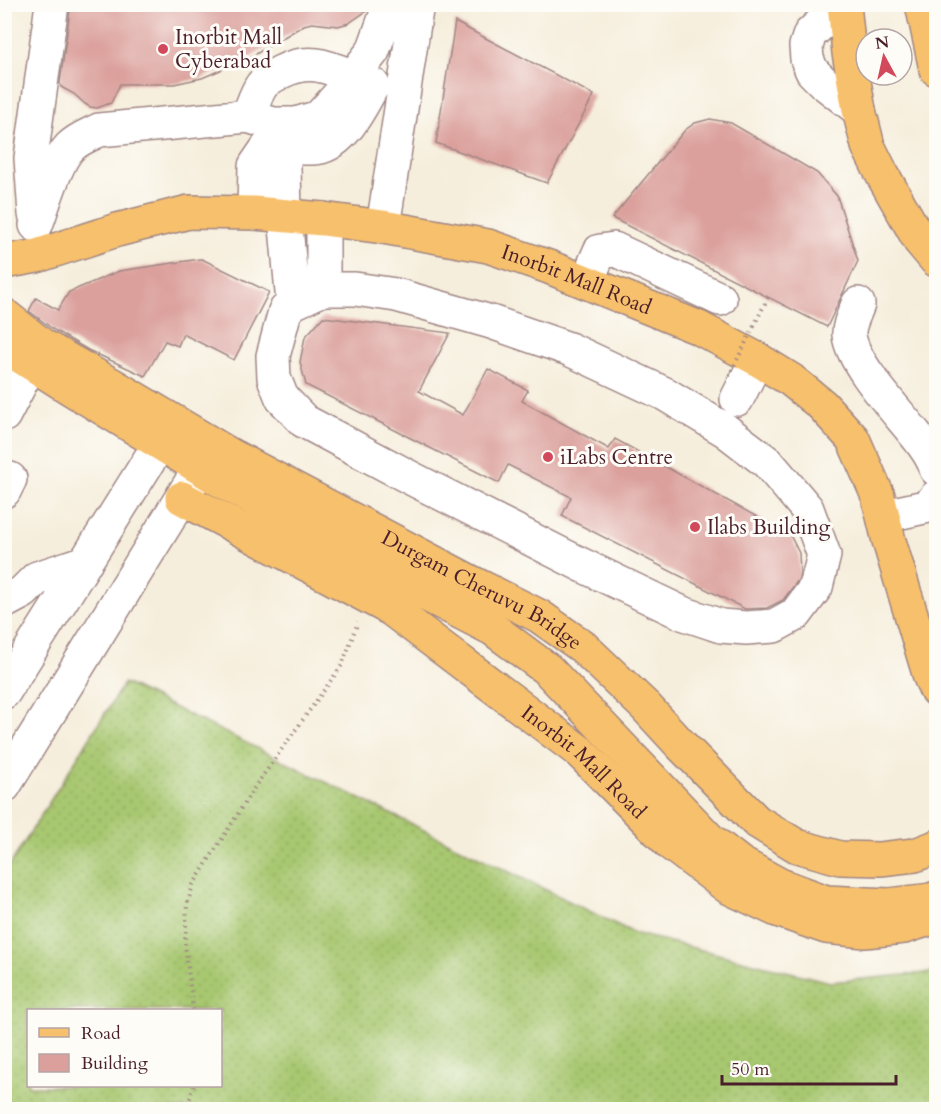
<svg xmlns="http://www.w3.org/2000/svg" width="941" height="1114" font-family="Cardo,serif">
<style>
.grass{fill:url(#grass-dots);stroke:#78734d;stroke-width:1.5;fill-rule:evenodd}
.building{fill:#dba09c}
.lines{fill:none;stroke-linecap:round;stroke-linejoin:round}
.minor-casing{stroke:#a08684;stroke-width:36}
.major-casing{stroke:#a08684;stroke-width:36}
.path{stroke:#a08684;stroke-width:4;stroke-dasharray:1.5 4.5;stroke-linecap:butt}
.minor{stroke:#fff;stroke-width:33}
.major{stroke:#f7c06c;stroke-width:33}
.path-bridge{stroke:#a08684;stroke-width:4;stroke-dasharray:1.5 4.5;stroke-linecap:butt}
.poi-dot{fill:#d1495b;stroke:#fdfcf7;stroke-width:2}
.labels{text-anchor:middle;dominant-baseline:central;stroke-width:6;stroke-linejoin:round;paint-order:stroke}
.poi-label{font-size:21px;fill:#4a1f2b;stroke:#fdfcf7;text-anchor:start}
.street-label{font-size:21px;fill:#4a1f2b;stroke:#fdfcf7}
</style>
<defs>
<pattern id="grass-dots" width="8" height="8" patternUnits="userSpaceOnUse" patternTransform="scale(1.5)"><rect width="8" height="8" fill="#a7c76f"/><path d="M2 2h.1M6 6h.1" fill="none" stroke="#91aa60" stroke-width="1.8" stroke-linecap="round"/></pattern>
</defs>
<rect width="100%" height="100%" fill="#fdfcf7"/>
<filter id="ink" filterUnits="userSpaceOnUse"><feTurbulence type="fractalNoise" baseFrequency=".0167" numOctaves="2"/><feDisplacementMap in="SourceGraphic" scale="12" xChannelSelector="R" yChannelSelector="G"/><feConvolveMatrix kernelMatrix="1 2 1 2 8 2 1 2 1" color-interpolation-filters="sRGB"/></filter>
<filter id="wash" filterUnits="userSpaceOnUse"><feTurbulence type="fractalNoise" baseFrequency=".008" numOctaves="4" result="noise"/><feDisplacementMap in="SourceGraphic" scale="24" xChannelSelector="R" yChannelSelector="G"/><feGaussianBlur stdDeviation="1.35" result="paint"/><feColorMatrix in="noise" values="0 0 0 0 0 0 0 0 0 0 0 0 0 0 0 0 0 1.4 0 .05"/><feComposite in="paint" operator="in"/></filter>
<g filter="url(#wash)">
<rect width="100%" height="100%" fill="#f6eedc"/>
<path class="grass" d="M124 683 634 933 830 982 936 972V1109H5V873ZM28 1010H220V1086H28Z"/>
<g id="blocks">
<path class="building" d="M71 4H370L368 10 349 23 338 26 312 23 304 25 251 57 202 78 174 84H120L111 103 97 108 90 107 85 104 74 94 61 87 60 83Z
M455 22 594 95 547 183 436 143Z
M710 119 731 123 817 173 837 196 858 261 827 327 612 218 685 130 695 123Z
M200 259H202L269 292 234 360 183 334 178 346 165 341 145 376 88 350 54 330 29 311 36 298 58 310 69 292 119 271Z
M323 317 450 333 419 391 463 415 488 369 528 390 522 401 609 449 615 439 790 535 799 553 800 572 799 579 783 600 767 608 745 609 562 516 571 497 508 465 499 483 306 385 300 362 305 337Z"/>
</g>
</g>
<g filter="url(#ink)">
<use href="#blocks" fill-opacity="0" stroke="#a08684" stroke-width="1.5"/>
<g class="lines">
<g class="minor-casing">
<path id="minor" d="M842 4 810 34 806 46 807 59 812 71 824 83 859 110
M248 116C252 107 256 93 262 85 266 80 275 75 281 72 309 58 326 66 353 77
M270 144C284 145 299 149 313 148 342 148 361 106 373 85
M254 213 255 166 270 144 284 166 285 216 293 303
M35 214 31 158 52 4
M36 225C44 204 55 162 70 147 78 139 89 135 99 130L248 116 273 124H296L319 117 339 95 373 51 390 4
M383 227 417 4
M587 281 600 251 614 249 720 299
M323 289H355L396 295 491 322 569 349 665 394 725 430 768 463 807 509 824 555 816 587 796 614 774 626 746 628 721 626 682 613 584 566 409 477 304 421 282 398 274 378 273 356 285 311 293 303 323 289V219
M858 304C855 313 848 326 849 335 852 363 896 410 915 434 923 444 933 456 936 469
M737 399 757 359
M4 415 31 363
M4 491 10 479
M884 516 929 506 936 497
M4 602 23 592 37 578 86 562
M4 692 160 443
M4 786 200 468"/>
</g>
<g class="major-casing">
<g id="major">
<path d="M844 4 849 53 859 110 868 146 882 174 920 241 936 260"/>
<path d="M922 4 936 69"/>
<path id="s1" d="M4 262 37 256 117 230 189 212 254 213 323 219 383 227 488 246 549 267 699 328 757 359 791 380 822 405 853 439 878 496 889 541 930 677 936 690"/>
<path id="s2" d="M4 315 43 346 114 386 230 455 469 581 539 616 583 647 646 707 681 745 756 821 797 846 840 858 880 859 915 855 936 847"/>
<path d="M4 346 70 388 218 479 295 522 340 545 384 573 493 629 548 670 709 839 740 863 780 885 826 902 889 905 931 900 936 898"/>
<path id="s3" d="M182 498 391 609 580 752 671 844 728 887 777 910 826 927 865 931 904 927 936 917"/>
</g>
</g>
<path class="path" d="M754 326 768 297
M193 1010 185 944 187 905 193 885 254 788 342 665 358 622
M186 1110 194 1086"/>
<use href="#minor" class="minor"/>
<use href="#major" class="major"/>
<path class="path-bridge" d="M729 376 754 326"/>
</g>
</g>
<g class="poi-dot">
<circle cx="163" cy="49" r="6"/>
<circle cx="548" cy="457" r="6"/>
<circle cx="695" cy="527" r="6"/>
</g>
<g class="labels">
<g class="poi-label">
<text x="175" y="37">Inorbit Mall<tspan x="175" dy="24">Cyberabad</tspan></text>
<text x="560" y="457">iLabs Centre</text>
<text x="707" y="527">Ilabs Building</text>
</g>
<g class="street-label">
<text stroke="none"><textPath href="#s1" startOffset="588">Inorbit Mall Road</textPath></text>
<text stroke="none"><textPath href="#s2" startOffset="552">Durgam Cheruvu Bridge</textPath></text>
<text stroke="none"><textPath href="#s3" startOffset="483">Inorbit Mall Road</textPath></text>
</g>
</g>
<rect width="941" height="1114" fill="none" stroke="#fdfcf7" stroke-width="24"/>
<rect x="27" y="1009" width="195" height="78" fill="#fdfcf7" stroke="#b5a4a5" stroke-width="1.5"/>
<rect x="39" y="1028" width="30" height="9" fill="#f7c06c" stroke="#b5a4a5" stroke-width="1.5"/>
<text x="81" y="1039" font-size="18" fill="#4a1f2b">Road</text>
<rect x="39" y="1054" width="30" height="18" fill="#dba09c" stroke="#b5a4a5" stroke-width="1.5"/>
<text x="81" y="1069" font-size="18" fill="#4a1f2b">Building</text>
<g transform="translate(884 57) rotate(352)"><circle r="28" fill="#fdfcf7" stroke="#b5a4a5" stroke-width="1.5"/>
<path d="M0-4.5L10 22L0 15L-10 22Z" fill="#d1495b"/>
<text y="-9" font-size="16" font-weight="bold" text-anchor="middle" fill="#4a1f2b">N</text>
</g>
<path d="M722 1075v9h174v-9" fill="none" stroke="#4a1f2b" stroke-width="3"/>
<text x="731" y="1075" font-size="18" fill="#4a1f2b" stroke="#fdfcf7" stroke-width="4.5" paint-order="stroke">50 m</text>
</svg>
